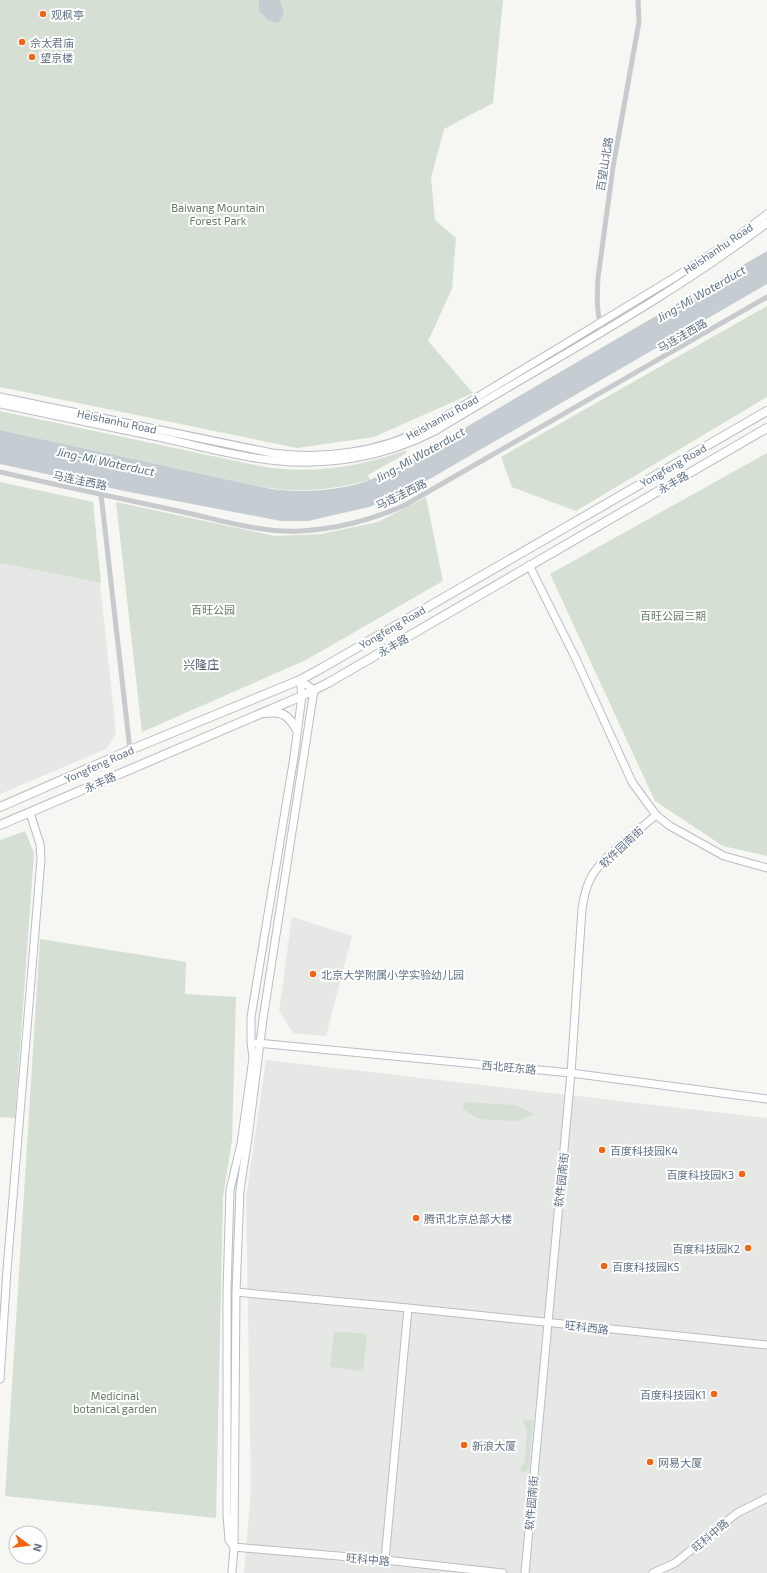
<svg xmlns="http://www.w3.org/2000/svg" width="767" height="1573" font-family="'Exo 2','Noto Sans SC',sans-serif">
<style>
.built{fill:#e6e8e5}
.green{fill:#d6dfd3}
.water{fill:#c5cdd3}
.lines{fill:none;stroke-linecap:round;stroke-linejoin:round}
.secondary-casing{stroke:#b9bdc3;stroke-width:9}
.primary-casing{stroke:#babdc1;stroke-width:10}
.street{stroke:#c8cbce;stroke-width:5}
.secondary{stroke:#fff;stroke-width:7}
.primary{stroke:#fff;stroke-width:8}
.poi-dot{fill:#f46414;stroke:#fff;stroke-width:1.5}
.labels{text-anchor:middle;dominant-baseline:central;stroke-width:4;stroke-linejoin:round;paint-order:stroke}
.poi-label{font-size:11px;fill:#627286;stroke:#fff;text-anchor:start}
.street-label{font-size:11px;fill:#627286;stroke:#fff}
.park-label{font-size:11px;fill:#647d62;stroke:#fff}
.water-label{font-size:12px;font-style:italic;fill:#5e7483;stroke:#fff}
.neighbourhood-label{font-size:12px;fill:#515c6a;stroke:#fff}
</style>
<rect width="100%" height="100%" fill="#f6f6f2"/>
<path class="built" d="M0 563 100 583 116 733 106 749 0 794Z
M292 917 352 936 326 1036 293 1033 279 1011Z
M266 1060 767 1118V1573H244L251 1489 246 1199Z"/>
<path class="green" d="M0 0H503L493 103 444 129 431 178 435 220 456 238 452 289 428 341 473 393 374 437 297 448 0 387Z
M767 306V397L576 511 512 487 501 457Z
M0 411 260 466C310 475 359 467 407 450L405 454 368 475 370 480C327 491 296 494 253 485L0 430Z
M767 453V856L723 846 655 801 550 574Z
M0 482 93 502 101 583 0 563Z
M426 497 443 581 306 660 142 732 116 502 275 536 321 534 378 522Z
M25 831 34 853 15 1118 0 1117V840Z
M40 939 186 962 185 994 236 997 232 1140 223 1197 216 1518 5 1496Z
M464 1102 516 1105 534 1114 517 1121 479 1119 463 1109Z
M334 1331 367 1334 363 1371 330 1367Z
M524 1419 533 1421 529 1470 524 1473 521 1472 520 1468 525 1462 527 1430 523 1422Z"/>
<path class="water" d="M259 0H280L284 14 278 23 268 20 259 11Z
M767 251V284L409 491 369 507 308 521H281L129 492 0 464V430L271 489C304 493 339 491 370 480 379 476 389 471 398 467Z"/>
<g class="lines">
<g class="secondary-casing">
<path id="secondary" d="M0 397 272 453C323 460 382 452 428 427L672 279 733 240 767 214
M0 404C54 415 109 427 163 438 198 446 234 456 270 460 326 467 385 457 435 431 546 363 663 302 767 223
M529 565 576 659 632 782 656 815 670 826 724 856 767 868
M257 1043 571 1073 767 1099
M236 1292 408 1308 767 1345
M0 1379 7 1270 41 859 40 844 30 813
M234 1547 229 1540 227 1515V1291L230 1190 241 1144 253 1058 251 1042V1017L294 757 302 696 300 680
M234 1547 385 1560 503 1573
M385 1560 408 1308
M232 1573 234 1547 236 1292 240 1190 248 1138 263 1019 314 690 300 680
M525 1573 571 1073 582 909C584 897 586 885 593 874 605 855 638 831 656 815
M653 1573 675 1563 737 1513 767 1498"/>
</g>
<g class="primary-casing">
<path id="primary" d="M265 713C283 711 288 715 297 730
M0 807 130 750 300 680 322 668 767 411
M0 825 302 696 328 683 767 428"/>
</g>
<path class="street" d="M603 332C596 315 597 296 598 278L613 167 639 22 638 0
M0 472C61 486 122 499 183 512 220 520 262 533 300 531 336 529 372 520 405 505L767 297
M101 494 130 750"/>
<use href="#secondary" class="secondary"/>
<use href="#primary" class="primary"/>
</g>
<g class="poi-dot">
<circle cx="43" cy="14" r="4"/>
<circle cx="22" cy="42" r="4"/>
<circle cx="32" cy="57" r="4"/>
<circle cx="313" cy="974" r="4"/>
<circle cx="602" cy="1150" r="4"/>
<circle cx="742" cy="1174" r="4"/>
<circle cx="416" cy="1218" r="4"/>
<circle cx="748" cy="1248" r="4"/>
<circle cx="604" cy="1266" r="4"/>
<circle cx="714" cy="1394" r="4"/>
<circle cx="464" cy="1445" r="4"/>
<circle cx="650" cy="1462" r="4"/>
</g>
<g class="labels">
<g class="poi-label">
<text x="51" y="14">观枫亭</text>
<text x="30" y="42">佘太君庙</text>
<text x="40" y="57">望京楼</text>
<text x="321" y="974">北京大学附属小学实验幼儿园</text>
<text x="610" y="1150">百度科技园K4</text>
<text x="734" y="1174" text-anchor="end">百度科技园K3</text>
<text x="424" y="1218">腾讯北京总部大楼</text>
<text x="740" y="1248" text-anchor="end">百度科技园K2</text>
<text x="612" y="1266">百度科技园K5</text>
<text x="706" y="1394" text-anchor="end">百度科技园K1</text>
<text x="472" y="1445">新浪大厦</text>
<text x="658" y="1462">网易大厦</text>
</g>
<g class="street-label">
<text transform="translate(604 164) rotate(-81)">百望山北路</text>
<text transform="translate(718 248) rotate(-34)">Heishanhu Road</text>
<text transform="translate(682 335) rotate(-30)">马连洼西路</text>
<text transform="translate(442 417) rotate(-29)">Heishanhu Road</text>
<text transform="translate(117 421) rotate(12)">Heishanhu Road</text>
<text transform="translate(673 465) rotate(-30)">Yongfeng Road</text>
<text transform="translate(80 480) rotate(12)">马连洼西路</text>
<text transform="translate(673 482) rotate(-30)">永丰路</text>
<text transform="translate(401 494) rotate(-26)">马连洼西路</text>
<text transform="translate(392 627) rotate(-30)">Yongfeng Road</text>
<text transform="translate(393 645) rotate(-30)">永丰路</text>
<text transform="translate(99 764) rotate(-24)">Yongfeng Road</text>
<text transform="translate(100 782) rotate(-24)">永丰路</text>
<text transform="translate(621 847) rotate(-43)">软件园南街</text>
<text transform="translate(509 1067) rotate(5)">西北旺东路</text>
<text transform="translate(561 1180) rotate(-84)">软件园南街</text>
<text transform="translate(587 1327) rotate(7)">旺科西路</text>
<text transform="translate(531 1503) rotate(-85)">软件园南街</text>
<text transform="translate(710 1535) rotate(-40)">旺科中路</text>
<text transform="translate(368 1559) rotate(5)">旺科中路</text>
</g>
<g class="park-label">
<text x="218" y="207">Baiwang Mountain<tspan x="218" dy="13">Forest Park</tspan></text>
<text x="213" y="609">百旺公园</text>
<text x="673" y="615">百旺公园三期</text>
<text x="115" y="1395">Medicinal<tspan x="115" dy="13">botanical garden</tspan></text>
</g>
<g class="water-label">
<text transform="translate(701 293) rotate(-30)">Jing-Mi Waterduct</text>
<text transform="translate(420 454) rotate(-29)">Jing-Mi Waterduct</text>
<text transform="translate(106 461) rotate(12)">Jing-Mi Waterduct</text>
</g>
<g class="neighbourhood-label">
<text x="201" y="664">兴隆庄</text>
</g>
</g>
<g transform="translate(28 1545) rotate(105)"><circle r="19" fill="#ffffff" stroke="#c0c7cf"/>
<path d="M0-3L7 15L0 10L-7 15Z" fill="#f46414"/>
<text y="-6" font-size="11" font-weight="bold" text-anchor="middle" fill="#627286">N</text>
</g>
</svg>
